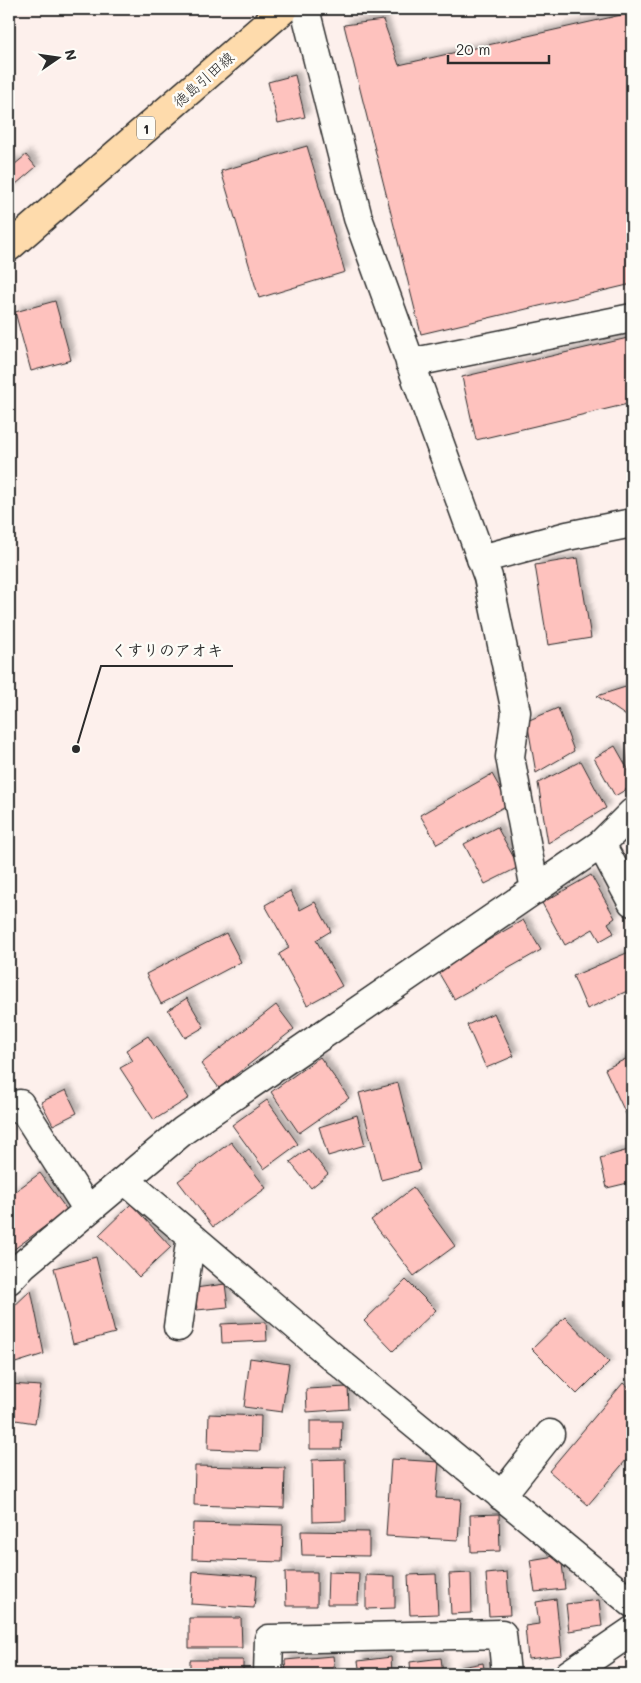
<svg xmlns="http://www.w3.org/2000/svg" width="641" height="1683" font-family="Mali,'Klee One',sans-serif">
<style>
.building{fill:#fec2be;stroke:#2b2b2b;filter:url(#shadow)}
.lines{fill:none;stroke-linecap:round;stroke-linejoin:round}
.minor-casing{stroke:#2b2b2b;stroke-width:31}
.major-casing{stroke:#2b2b2b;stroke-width:31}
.minor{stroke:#fdfcf7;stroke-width:28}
.major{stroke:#fedbac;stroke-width:28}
.labels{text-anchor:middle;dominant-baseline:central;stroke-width:5;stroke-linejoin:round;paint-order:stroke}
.shield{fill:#fdfcf7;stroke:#6a6a68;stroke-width:1}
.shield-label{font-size:14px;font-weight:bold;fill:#2b2b2b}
.street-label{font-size:15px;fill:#2b2b2b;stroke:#fdfcf7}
.leader{fill:none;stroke:#2b2b2b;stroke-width:2}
.callout-dot{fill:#2b2b2b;stroke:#fdfcf7;stroke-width:2}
.callout-label{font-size:16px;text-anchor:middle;font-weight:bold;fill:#2b2b2b;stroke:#fdfcf7;stroke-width:5;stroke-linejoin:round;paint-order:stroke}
</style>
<defs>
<filter id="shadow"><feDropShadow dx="4.5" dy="-4.5" stdDeviation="2.5" flood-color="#0004"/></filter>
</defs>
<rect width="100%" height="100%" fill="#fdf0ec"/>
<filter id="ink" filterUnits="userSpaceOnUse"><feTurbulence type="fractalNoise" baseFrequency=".02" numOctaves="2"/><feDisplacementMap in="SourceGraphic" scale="10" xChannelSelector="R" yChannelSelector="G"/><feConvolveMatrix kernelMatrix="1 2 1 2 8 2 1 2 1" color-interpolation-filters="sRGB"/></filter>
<g filter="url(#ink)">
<path class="building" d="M630 9H632V284L421 334 344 25 383 20 399 65 630 13Z
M295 75 305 117 278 123 268 82Z
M307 146 345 272 259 298 221 171Z
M26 155 36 167 9 190V157L14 165Z
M55 301 71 360 31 371 15 312Z
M632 337V403L476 440 462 377Z
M578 558 591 638 548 645 535 565Z
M632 685V720L597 696Z
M558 708 574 751 536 773 527 721Z
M615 746 632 776V786L615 796 594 758Z
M581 761 606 808 548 843 538 783Z
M492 774 509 804 437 844 420 815Z
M497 827 519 867 485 884 464 844Z
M591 875 615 918 608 923 614 933 600 941 593 929 565 945 542 903Z
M290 891 300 910 315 902 331 931 316 940 342 986 307 1005 279 954 289 948 265 905Z
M523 920 541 950 454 999 437 970Z
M226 933 241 962 161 1004 146 974Z
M629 952 632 960V989L587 1009 573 976Z
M187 998 204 1027 185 1038 168 1010Z
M276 1005 294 1029 219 1088 201 1064Z
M494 1013 514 1056 486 1068 467 1025Z
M148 1036 189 1098 154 1120 120 1068 133 1061 126 1050Z
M632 1056V1127L605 1069Z
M320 1057 349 1098 299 1133 271 1092Z
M398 1083 420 1170 381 1180 359 1093Z
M66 1090 77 1113 53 1125 41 1102Z
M267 1100 298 1144 264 1169 232 1125Z
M357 1115 365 1145 328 1156 319 1127Z
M231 1142 266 1188 213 1227 178 1181Z
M308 1149 328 1174 311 1188 290 1162Z
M632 1149V1182L607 1188 600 1158Z
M40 1173 67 1210 9 1253V1196Z
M413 1188 455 1246 414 1276 371 1220Z
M131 1204 171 1247 139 1277 99 1235Z
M96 1257 115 1333 73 1344 54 1268Z
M406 1280 436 1310 393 1351 364 1321Z
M225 1284 228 1307 197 1310 195 1288Z
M31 1290 44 1354 9 1365V1311Z
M565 1317 609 1362 577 1394 532 1349Z
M266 1322 267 1341 222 1343 221 1324Z
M250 1358 289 1364 282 1412 244 1407Z
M623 1383 632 1391V1453L588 1505 549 1471Z
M9 1384 41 1386 35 1423 9 1419Z
M348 1387 349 1409 307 1412 306 1389Z
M209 1414 261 1416 260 1451 208 1449Z
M310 1421H342L341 1449H310Z
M345 1459 346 1521 313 1522 312 1460Z
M391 1459 439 1462 436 1498 461 1499 458 1540 386 1536Z
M195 1466 285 1468 284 1508 194 1505Z
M499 1514 500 1551 471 1552 470 1515Z
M193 1523 283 1525 282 1562 192 1559Z
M301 1531 369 1532V1556L302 1555Z
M561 1555 565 1589 535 1592 530 1560Z
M193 1571 257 1576 254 1608 191 1604Z
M285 1572H317V1606H286Z
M328 1572 359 1573 358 1604H327Z
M507 1572 510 1615 489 1616 486 1574Z
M471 1573 472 1613 451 1614 449 1574Z
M436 1574 438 1614 410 1615 408 1575Z
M366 1575 395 1576V1608L366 1609Z
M556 1599 562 1655 528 1659 525 1626 539 1624 536 1602Z
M599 1600 602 1626 569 1631 566 1604Z
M189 1618H241L242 1648H189Z
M333 1656 335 1674H286L285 1660Z
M391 1657 392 1674H360L358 1661Z
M441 1658 443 1674H411L410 1662Z
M190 1660H243V1674H190Z
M483 1663 485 1674H457L456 1668Z"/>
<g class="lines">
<g class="minor-casing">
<path id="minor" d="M305 9 358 218 488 577 516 712 510 757 535 890
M410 363 632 318
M481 559 567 536 632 523
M601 844 632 902
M9 1109 20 1104 88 1210
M125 1180 334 1358 632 1603
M9 1280 24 1264 184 1130 601 844 632 813
M178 1327 191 1236
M501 1496 550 1434
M268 1674 269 1639 502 1634 506 1674
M569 1674 632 1631"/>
</g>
<g class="major-casing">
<path id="major" d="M9 247 284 9"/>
</g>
<use href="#minor" class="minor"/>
<use href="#major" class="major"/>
</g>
</g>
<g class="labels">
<rect class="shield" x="137" y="116.5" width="18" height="23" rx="4"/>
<g class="shield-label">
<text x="146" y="128">1</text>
</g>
<g class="street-label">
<text transform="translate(203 79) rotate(-41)">徳島引田線</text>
</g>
</g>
<path class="leader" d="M76 749L101 666H233"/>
<circle class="callout-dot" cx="76" cy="749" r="5"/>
<g class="callout-label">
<text x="167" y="656">くすりのアオキ</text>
</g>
<rect width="641" height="1683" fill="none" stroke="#fdfcf7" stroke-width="30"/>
<rect x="15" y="15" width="611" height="1653" fill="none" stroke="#2b2b2b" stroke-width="2" filter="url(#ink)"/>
<g transform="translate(58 58) rotate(77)" stroke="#fdfcf7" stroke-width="4" paint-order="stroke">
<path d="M0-4L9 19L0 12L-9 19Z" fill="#2b2b2b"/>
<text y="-8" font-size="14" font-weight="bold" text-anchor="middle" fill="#2b2b2b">N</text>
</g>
<path d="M448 55v8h101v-8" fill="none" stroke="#2b2b2b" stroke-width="2.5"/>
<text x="456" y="55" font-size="15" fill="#2b2b2b" stroke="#fdfcf7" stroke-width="4" paint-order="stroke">20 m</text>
</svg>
